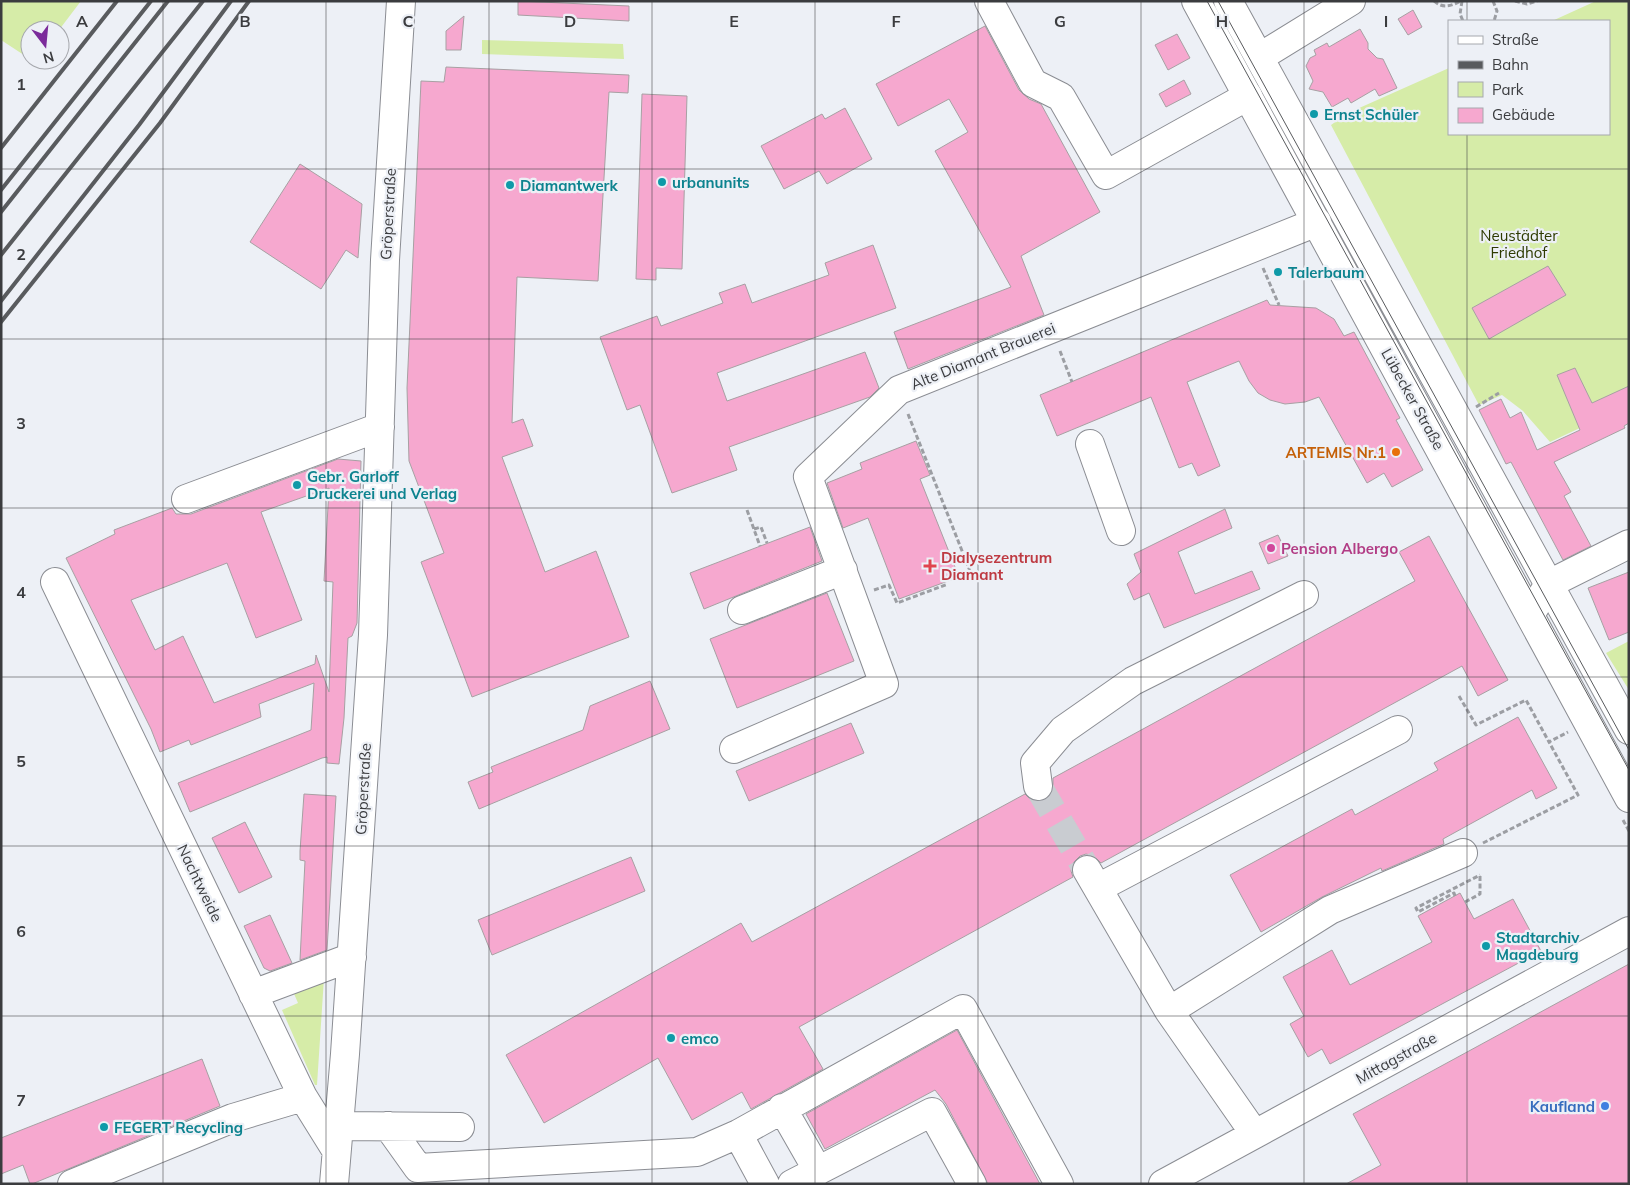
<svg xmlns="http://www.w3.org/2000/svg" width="1630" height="1185" font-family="Mulish,sans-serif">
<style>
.green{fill:#d6eca8}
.building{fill:#f6a8cf;stroke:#a7a0a3;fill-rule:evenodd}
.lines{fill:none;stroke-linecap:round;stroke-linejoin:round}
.minor-tunnel{stroke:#c9ccd1;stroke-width:28;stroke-dasharray:28 14;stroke-linecap:butt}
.minor-casing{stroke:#8b8d93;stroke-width:30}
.major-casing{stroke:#8b8d93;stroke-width:30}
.path{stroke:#9c9ea3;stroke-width:3;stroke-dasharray:5 2.5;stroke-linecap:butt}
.minor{stroke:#fff;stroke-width:28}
.major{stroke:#fff;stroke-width:28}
.tram{stroke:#595b5e;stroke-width:1}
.rail{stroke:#595b5e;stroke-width:4}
.grid{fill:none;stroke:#3b3c3f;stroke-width:1;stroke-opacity:0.55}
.culture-dot{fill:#0f9aa8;stroke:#edf0f6;stroke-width:2}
.food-dot{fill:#e8710a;stroke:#edf0f6;stroke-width:2}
.hotel-dot{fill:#d1479c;stroke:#edf0f6;stroke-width:2}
.health-dot{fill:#e0444e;stroke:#edf0f6;stroke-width:2}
.shop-dot{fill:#3f7fe0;stroke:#edf0f6;stroke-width:2}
.labels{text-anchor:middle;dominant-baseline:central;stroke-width:4.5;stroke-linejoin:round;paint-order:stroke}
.culture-label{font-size:15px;font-weight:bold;fill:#0d838f;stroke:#edf0f6;text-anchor:start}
.street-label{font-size:15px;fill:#3b3c3f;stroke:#edf0f6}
.park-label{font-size:15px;fill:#2e3b00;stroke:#edf0f6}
.food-label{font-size:15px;font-weight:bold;fill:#c56008;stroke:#edf0f6;text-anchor:end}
.hotel-label{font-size:15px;font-weight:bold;fill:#b23c85;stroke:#edf0f6;text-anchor:start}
.health-label{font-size:15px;font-weight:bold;fill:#be3a42;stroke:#edf0f6;text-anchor:start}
.shop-label{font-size:15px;font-weight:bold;fill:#366cbe;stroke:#edf0f6;text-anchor:end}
.grid-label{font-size:16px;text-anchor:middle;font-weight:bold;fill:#3b3c3f;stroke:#edf0f6;stroke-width:4.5;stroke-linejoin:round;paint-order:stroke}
</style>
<rect width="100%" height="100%" fill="#edf0f6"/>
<path class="green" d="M1 1H81L59 30H30V59L1 40Z
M1596 1H1629V405L1550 442 1523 411 1502 395 1479 405 1331 125 1348 113 1449 68V134H1609V21H1552Z
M482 40 623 44 624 59 482 54Z
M1629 641V690L1606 653Z
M324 978 317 1085H315L282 1010 298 1003 292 989Z"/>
<path class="building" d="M518 1 629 6V21L518 15Z
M1413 10 1422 27 1408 35 1398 19Z
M464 16 461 50H446V31Z
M985 26 1019 90 1029 99 1041 104 1100 212 1021 256 1044 315 908 369 894 332 1011 287 935 151 968 132 949 99 898 126 876 84Z
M1360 29 1368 43V49L1377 58 1383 59 1397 88 1379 96 1375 89 1351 103 1348 98 1332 107 1323 92 1309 89 1313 81 1306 66 1310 58 1316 55 1314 50 1327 43 1329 47Z
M1177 34 1190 58 1168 70 1155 45Z
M446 67 629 75 628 93 609 92 598 281 517 277 512 423 523 419 533 446 502 457 545 572 596 551 629 637 472 697 421 562 444 553 409 461 407 388 421 81 444 82Z
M1184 80 1191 94 1166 107 1159 94Z
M642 94 687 96 682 269 656 268V280L636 279Z
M845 108 872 159 827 184 819 171 784 189 761 146 822 114 825 119Z
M300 164 362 204 358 258 346 250 321 289 250 242Z
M873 245 896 308 717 373 727 401 865 352 879 388 870 397 729 447 737 470 672 493 640 405 627 410 600 337 657 316 661 326 723 303 719 293 745 284 752 303 829 275 825 263Z
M1548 266 1566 295 1489 339 1472 308Z
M1267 300 1270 305 1316 308 1334 319 1344 336 1354 332 1400 418 1396 420 1423 470 1392 487 1384 473 1367 483 1319 397 1305 402 1285 404 1270 400 1258 393 1249 381 1239 361 1187 382 1220 466 1198 476 1192 463 1179 468 1151 397 1057 436 1040 395Z
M1575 368 1592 403 1629 386V423L1624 426 1625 428 1554 462 1571 492 1564 496 1591 546 1563 560 1511 462 1506 464 1479 410 1501 399 1510 418 1521 412 1537 450 1580 430 1557 375Z
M916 441 930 475 920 479 959 577 899 599 868 518 843 528 827 483 862 469 860 463Z
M338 459 361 461 357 623 352 636 348 638 344 718 339 764 327 763V757L322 758 190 812 178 783 311 730 314 683 259 704 261 717 191 745 189 740 160 752 151 729 66 558 115 534 114 530 172 508 176 514H191ZM329 488 324 581 333 582 329 692 316 655 315 664 214 703 183 636 155 650 131 600 227 563 256 638 302 620 261 512Z
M1225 509 1232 528 1178 552 1195 594 1252 571 1260 589 1164 628 1149 593 1134 600 1127 584 1141 572 1134 554Z
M810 527 822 561 704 609 690 573Z
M1278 535 1288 556 1268 564 1259 543Z
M1429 536 1508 680 1478 696 1462 666 1101 863 1094 856 1086 854 1080 856 1073 863 1071 871 1073 877 799 1027 823 1069 751 1109 742 1092 692 1120 658 1058 544 1123 506 1055 741 923 752 942 1025 794 1032 801H1040L1047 799 1053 792V778L1415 581 1399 552Z
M1629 572V632L1609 640 1588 588Z
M827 593 854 661 737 708 710 639Z
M650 681 670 729 479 809 468 782 493 772 491 767 583 730 590 706Z
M1518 717 1557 788 1536 799 1532 790 1443 839 1444 844 1382 871 1381 868 1322 897 1261 932 1230 875 1352 809 1355 815 1438 770 1434 763Z
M851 723 864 753 749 801 736 771Z
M304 794 336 796 327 950 300 960 305 861 300 860V851Z
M245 822 272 877 239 893 212 838Z
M631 857 645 891 492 955 478 920Z
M1460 893 1474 919 1513 899 1541 951 1330 1064 1322 1049 1308 1057 1290 1024 1304 1016 1283 977 1332 950 1350 985 1432 942 1418 916Z
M270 915 292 963 270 971 264 968 244 926Z
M1629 964V1184H1346L1381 1165 1353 1114Z
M957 1030 1040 1184H988L946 1104 935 1090 825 1149 806 1114Z
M202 1059 220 1106 32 1184H30L23 1165 1 1174V1138Z"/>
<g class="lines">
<path class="minor-tunnel" d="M1038 786 1087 870"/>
<g class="minor-casing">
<path id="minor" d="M989 1 1033 83 1061 97 1106 175 1248 96
M1260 57 1351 1
M1090 444 1121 531
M186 499 380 427
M55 582 303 1097 336 1150
M742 610 843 570
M1530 615 1549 584 1629 544
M734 749 884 684 808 477 899 390 1317 222
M1038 786 1035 763 1063 730 1133 681 1304 595
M1087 870 1169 1011
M1098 888 1398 730
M253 994 352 957
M782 1108 818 1171
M340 1126 460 1127
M388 1126 418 1168 697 1152 738 1134 963 1009 1059 1184
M1254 1133 1169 1011 1330 910 1463 853
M738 1134 765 1184
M72 1184 233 1118 303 1097
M334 1184 345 1054 373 635 385 260 401 1
M792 1184 932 1112 972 1184
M1163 1184 1629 931"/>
</g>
<g class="major-casing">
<path id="major" d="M1196 1 1629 798
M1228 1 1629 730"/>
</g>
<path class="path" d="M1434 1C1443 9 1451 6 1461 1
M1462 1 1460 14 1463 21
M1493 1 1497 11 1494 21
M1515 1 1527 4 1537 1
M1263 268 1279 305
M1060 351 1072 382
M1476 407 1499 393
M908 414 970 571
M747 510 760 546
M754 529 761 527 767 543
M874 590 889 585 897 603 948 584
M1459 696 1476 725 1526 700 1549 742 1568 732
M1623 820 1629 831
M1483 843 1578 795 1549 742
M1455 896 1454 893 1418 912 1416 908 1480 875
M1465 902 1480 894V875"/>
<use href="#minor" class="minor"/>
<use href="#major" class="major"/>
<path class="tram" d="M1207 1 1629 770
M1218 1 1629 750"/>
<path class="rail" d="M1 148 117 1
M1 190 151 1
M1 212 168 1
M1 255 203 1
M1 301 139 125 231 1
M1 322 160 123 249 1"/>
</g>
<path class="grid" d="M163 1V1184M326 1V1184M489 1V1184M652 1V1184M815 1V1184M978 1V1184M1141 1V1184M1304 1V1184M1467 1V21M1467 134V1184M1 169H1629M1 339H1629M1 508H1629M1 677H1629M1 846H1629M1 1016H1629"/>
<g class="culture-dot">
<circle cx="1314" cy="114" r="5"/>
<circle cx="662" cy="182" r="5"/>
<circle cx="510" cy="185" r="5"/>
<circle cx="1278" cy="272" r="5"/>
<circle cx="297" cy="485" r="5"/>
<circle cx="1486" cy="946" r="5"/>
<circle cx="671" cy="1038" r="5"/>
<circle cx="104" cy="1127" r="5"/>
</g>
<circle class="food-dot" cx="1396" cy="452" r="5"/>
<circle class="hotel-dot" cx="1271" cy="548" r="5"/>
<path class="health-dot" d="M927.5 558.5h5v5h5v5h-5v5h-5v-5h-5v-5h5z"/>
<circle class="shop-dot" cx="1605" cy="1106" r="5"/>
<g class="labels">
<g class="culture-label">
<text x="1324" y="114">Ernst Schüler</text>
<text x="672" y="182">urbanunits</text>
<text x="520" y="185">Diamantwerk</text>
<text x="1288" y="272">Talerbaum</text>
<text x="307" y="476">Gebr. Garloff<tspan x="307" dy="17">Druckerei und Verlag</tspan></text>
<text x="1496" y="937">Stadtarchiv<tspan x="1496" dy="17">Magdeburg</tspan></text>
<text x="681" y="1038">emco</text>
<text x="114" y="1127">FEGERT Recycling</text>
</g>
<g class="street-label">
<text transform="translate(388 214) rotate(-87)">Gröperstraße</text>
<text transform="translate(983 356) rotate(-22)">Alte Diamant Brauerei</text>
<text transform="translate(1413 399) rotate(61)">Lübecker Straße</text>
<text transform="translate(363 789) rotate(-87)">Gröperstraße</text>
<text transform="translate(200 883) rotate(64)">Nachtweide</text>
<text transform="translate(1396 1058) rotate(-29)">Mittagstraße</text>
</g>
<g class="park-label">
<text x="1519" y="235">Neustädter<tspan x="1519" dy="17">Friedhof</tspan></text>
</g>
<g class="food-label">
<text x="1386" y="452">ARTEMIS Nr.1</text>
</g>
<g class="hotel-label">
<text x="1281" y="548">Pension Albergo</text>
</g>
<g class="health-label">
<text x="941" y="557">Dialysezentrum<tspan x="941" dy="17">Diamant</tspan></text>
</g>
<g class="shop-label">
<text x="1595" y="1106">Kaufland</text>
</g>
</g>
<g class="grid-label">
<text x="82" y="27">A</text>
<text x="245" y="27">B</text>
<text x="408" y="27">C</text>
<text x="570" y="27">D</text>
<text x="734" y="27">E</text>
<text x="896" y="27">F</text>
<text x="1060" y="27">G</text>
<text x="1222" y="27">H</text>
<text x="1386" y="27">I</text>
<text x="21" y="90">1</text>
<text x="21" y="260">2</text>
<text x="21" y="429">3</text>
<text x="21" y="598">4</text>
<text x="21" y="767">5</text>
<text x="21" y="937">6</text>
<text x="21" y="1106">7</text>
</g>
<rect width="1630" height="1185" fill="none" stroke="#3b3c3f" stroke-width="5"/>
<rect x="1448" y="20" width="162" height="115" fill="#edf0f6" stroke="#a6a8ad"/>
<rect x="1458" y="36" width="25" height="8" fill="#ffffff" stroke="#a6a8ad"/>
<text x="1492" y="45" font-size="15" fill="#3b3c3f">Straße</text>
<rect x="1458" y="61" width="25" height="8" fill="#595b5e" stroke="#a6a8ad"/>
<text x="1492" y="70" font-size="15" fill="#3b3c3f">Bahn</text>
<rect x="1458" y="82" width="25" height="15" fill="#d6eca8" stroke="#a6a8ad"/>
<text x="1492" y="95" font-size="15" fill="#3b3c3f">Park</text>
<rect x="1458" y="108" width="25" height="15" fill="#f6a8cf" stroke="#a6a8ad"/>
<text x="1492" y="120" font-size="15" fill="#3b3c3f">Gebäude</text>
<g transform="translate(45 45) rotate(164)"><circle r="24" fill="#edf0f6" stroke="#a6a8ad"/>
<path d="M0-4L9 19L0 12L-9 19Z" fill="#7c2b9b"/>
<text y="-8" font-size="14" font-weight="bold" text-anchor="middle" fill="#3b3c3f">N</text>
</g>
</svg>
